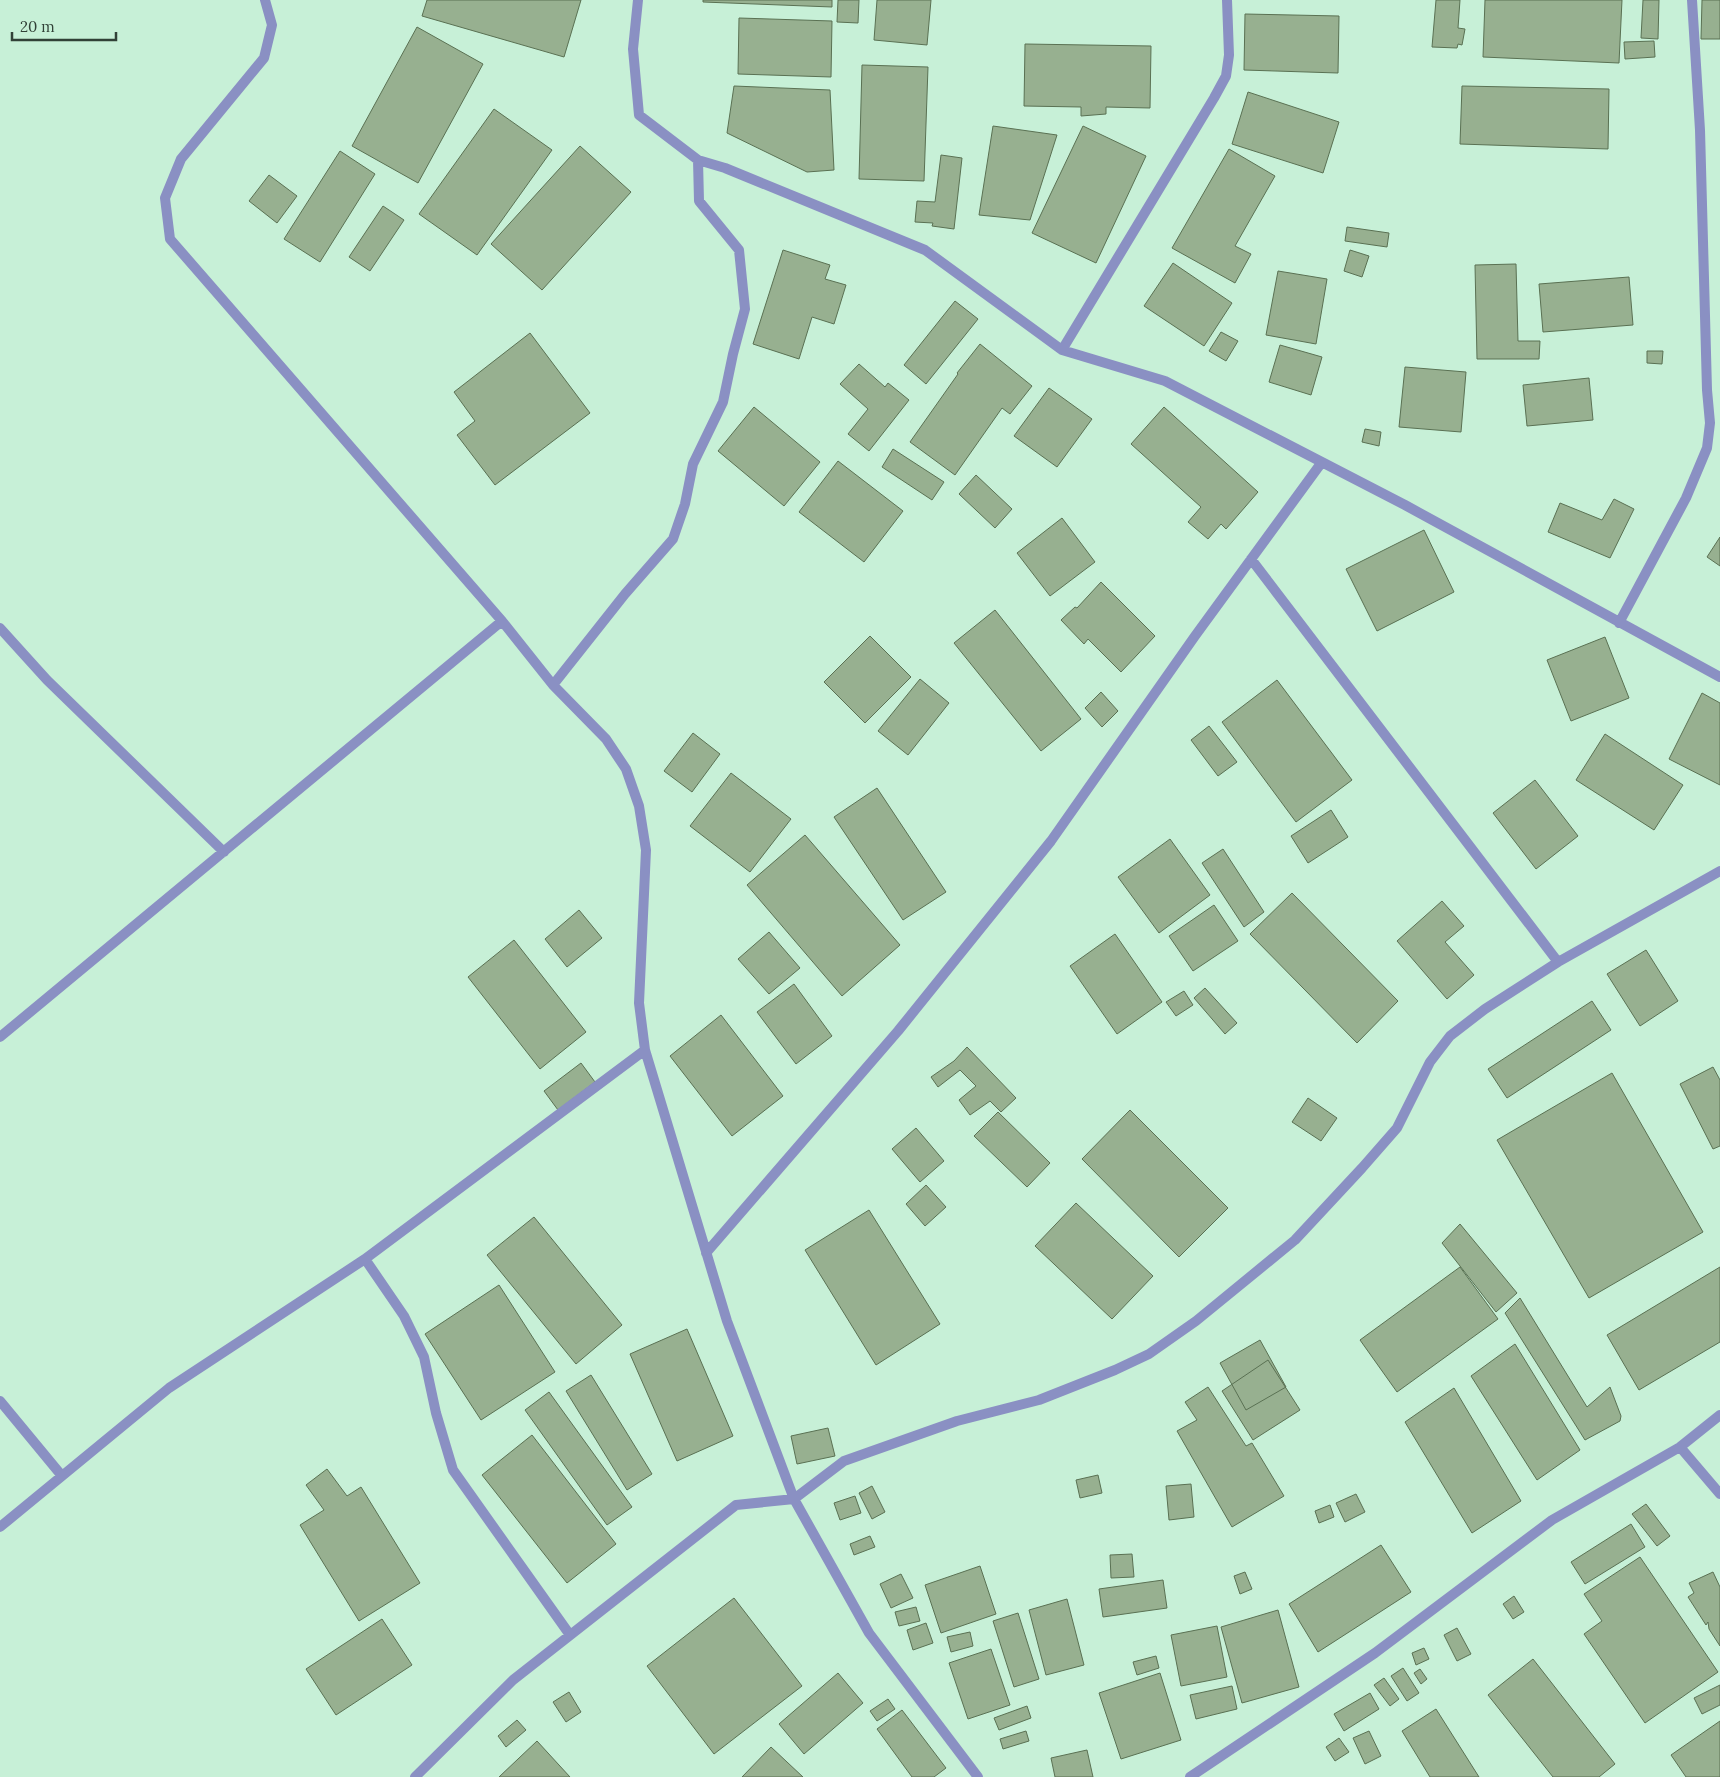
<svg xmlns="http://www.w3.org/2000/svg" width="1720" height="1777" font-family="Lora,serif">
<style>
.building{fill:#97b090;stroke:#5a7153}
.lines{fill:none;stroke-linecap:round;stroke-linejoin:round}
.minor{stroke:#8a90c3;stroke-width:10}
</style>
<rect width="100%" height="100%" fill="#c7f0d7"/>
<path class="building" d="M427 0H581L564 57 422 16Z
M703 0H832V7L703 2Z
M838 0H859L858 23 837 22Z
M877 0H931L927 45 874 40Z
M1436 0H1460L1458 28 1465 29 1462 45 1458 44 1457 48 1432 47Z
M1485 0H1622L1619 63 1483 57Z
M1643 0H1659L1658 39 1641 38Z
M1702 0H1720V39H1701Z
M1245 14 1339 16 1338 73 1244 70Z
M739 18 832 21 831 77 738 74Z
M417 27 483 64 418 183 352 146Z
M1654 41 1655 57 1625 59 1624 42Z
M1025 44 1151 46 1150 108 1106 107V114L1081 116V107L1024 106Z
M862 65 928 67 924 181 859 179Z
M734 86 830 90 834 170 807 172 727 133Z
M1462 86 1609 89 1608 149 1460 144Z
M1248 92 1339 122 1323 173 1232 144Z
M494 109 552 150 477 255 419 214Z
M993 126 1057 135 1030 220 979 215Z
M1083 126 1146 156 1096 263 1032 233Z
M580 146 631 192 542 290 491 244Z
M1229 149 1275 176 1235 246 1251 254 1235 283 1172 248Z
M340 151 375 174 320 262 284 239Z
M941 155 962 158 954 229 932 226 933 223 915 222 917 201 935 202Z
M269 175 297 196 277 223 249 201Z
M383 206 404 220 370 271 349 257Z
M1347 227 1389 233 1387 247 1345 241Z
M783 250 830 265 825 279 846 285 834 324 812 317 799 359 753 344Z
M1350 250 1369 256 1362 277 1344 271Z
M1173 263 1232 303 1204 346 1144 306Z
M1516 264 1518 341H1540L1539 359H1477L1475 265Z
M1278 271 1327 279 1316 344 1266 335Z
M1629 277 1633 325 1543 332 1539 284Z
M955 301 978 319 926 384 904 365Z
M1221 332 1238 341 1226 361 1209 351Z
M530 333 590 413 495 485 457 435 475 421 454 392Z
M980 344 1032 386 1010 414 1002 408 955 475 910 442 958 374 957 373Z
M1280 345 1322 357 1311 395 1269 382Z
M1647 351H1663L1662 364 1647 363Z
M859 364 885 387 888 383 909 400 869 451 848 434 868 409 840 384Z
M1405 367 1466 372 1461 432 1399 427Z
M1589 378 1593 420 1527 426 1523 385Z
M1049 388 1092 419 1057 467 1014 436Z
M754 407 820 462 784 506 718 451Z
M1164 407 1258 492 1226 529 1221 524 1208 539 1188 522 1201 507 1131 444Z
M1365 429 1381 432 1379 446 1362 442Z
M893 449 944 482 932 500 882 467Z
M838 461 903 511 864 562 799 512Z
M976 475 1012 509 995 528 959 494Z
M1614 499 1634 509 1610 558 1548 532 1560 503 1602 520Z
M1062 518 1095 562 1050 596 1017 553Z
M1424 530 1454 592 1377 631 1346 569Z
M1720 537V566L1707 557Z
M1101 582 1155 636 1121 672 1088 639 1084 644 1061 620 1075 607 1077 608Z
M995 610 1081 719 1041 751 954 643Z
M870 636 911 677 865 723 824 682Z
M1605 637 1629 698 1571 721 1547 660Z
M920 679 949 703 908 755 878 731Z
M1277 680 1352 780 1296 822 1222 722Z
M1101 692 1118 711 1102 727 1085 708Z
M1702 693 1720 703V785L1669 759Z
M1209 726 1237 762 1218 776 1191 740Z
M693 733 720 754 692 792 664 771Z
M1605 734 1683 785 1654 830 1576 780Z
M731 773 791 819 750 872 690 826Z
M1535 780 1578 836 1536 869 1493 813Z
M877 788 946 892 903 920 834 817Z
M1331 810 1348 837 1308 863 1291 836Z
M805 835 900 945 842 996 747 885Z
M1170 839 1210 895 1159 933 1118 877Z
M1223 849 1264 912 1244 927 1202 863Z
M1292 893 1398 1001 1357 1043 1250 934Z
M1442 901 1464 926 1445 942 1474 975 1447 999 1397 941Z
M1214 905 1238 941 1193 971 1169 936Z
M579 910 602 938 567 967 545 939Z
M769 932 800 968 769 994 738 959Z
M1115 934 1162 1002 1117 1034 1070 966Z
M514 940 586 1032 540 1069 468 977Z
M1646 950 1678 1001 1640 1026 1607 974Z
M794 984 832 1036 796 1064 757 1012Z
M1205 988 1237 1023 1225 1034 1194 998Z
M1184 991 1193 1005 1176 1016 1166 1002Z
M1592 1001 1611 1030 1507 1098 1488 1069Z
M721 1015 783 1096 732 1136 670 1056Z
M967 1047 1016 1098 1001 1112 990 1101 970 1115 959 1100 976 1086 960 1070 938 1087 931 1077 954 1061Z
M581 1063 595 1082 558 1110 544 1091Z
M1713 1067 1720 1080V1146L1713 1149 1680 1084Z
M1612 1073 1703 1232 1589 1298 1497 1140Z
M1308 1098 1337 1118 1321 1141 1292 1122Z
M1130 1110 1228 1208 1179 1257 1082 1159Z
M998 1112 1050 1163 1027 1187 974 1136Z
M916 1128 944 1161 920 1182 892 1149Z
M926 1185 946 1207 925 1226 906 1204Z
M1076 1203 1153 1276 1112 1319 1035 1246Z
M869 1210 940 1324 876 1365 805 1250Z
M534 1217 622 1325 576 1364 487 1255Z
M1460 1224 1517 1293 1496 1312 1442 1243Z
M1460 1267 1498 1319 1397 1392 1360 1340Z
M1720 1267V1342L1639 1390 1607 1335Z
M499 1285 555 1372 481 1420 425 1334Z
M1520 1298 1587 1407 1610 1387 1621 1416 1620 1421 1585 1440 1505 1313Z
M687 1329 733 1436 677 1461 630 1354Z
M1260 1340 1286 1387 1246 1410 1220 1363Z
M1515 1344 1580 1450 1537 1480 1471 1376Z
M1268 1360 1300 1410 1253 1440 1222 1391Z
M591 1375 652 1474 627 1490 566 1391Z
M1208 1387 1246 1446 1252 1443 1284 1496 1232 1527 1177 1431 1197 1420 1185 1402Z
M1454 1388 1521 1501 1472 1533 1405 1422Z
M549 1392 632 1507 607 1525 525 1410Z
M828 1428 835 1456 797 1464 791 1436Z
M532 1435 616 1544 567 1583 482 1475Z
M327 1469 347 1496 361 1487 420 1583 359 1621 300 1525 324 1510 306 1485Z
M1098 1475 1102 1493 1080 1498 1076 1480Z
M1191 1484 1194 1517 1169 1520 1166 1486Z
M872 1486 885 1512 872 1519 859 1493Z
M1356 1494 1365 1512 1345 1522 1336 1503Z
M855 1496 861 1513 840 1520 834 1503Z
M1646 1504 1670 1536 1657 1546 1632 1514Z
M1330 1505 1334 1517 1319 1523 1315 1511Z
M1631 1524 1645 1547 1585 1584 1571 1562Z
M870 1536 875 1547 854 1555 850 1544Z
M1381 1545 1411 1592 1318 1652 1289 1604Z
M1132 1554 1134 1577 1111 1578 1110 1555Z
M1640 1557 1718 1672 1645 1723 1584 1634 1602 1621 1584 1594Z
M980 1566 996 1614 941 1633 925 1585Z
M1245 1572 1252 1589 1240 1594 1234 1576Z
M1713 1572 1720 1587V1646L1709 1629 1708 1622 1706 1625 1688 1597 1694 1593 1689 1583Z
M901 1574 913 1598 891 1608 880 1584Z
M1163 1580 1167 1608 1103 1617 1099 1589Z
M1514 1596 1524 1612 1513 1619 1503 1604Z
M734 1598 802 1686 714 1754 647 1666Z
M1067 1599 1084 1665 1046 1675 1029 1610Z
M916 1607 920 1621 899 1626 895 1612Z
M1278 1610 1299 1687 1242 1703 1221 1627Z
M1018 1613 1039 1679 1014 1687 993 1621Z
M382 1619 412 1665 336 1715 306 1669Z
M926 1623 933 1643 913 1650 907 1630Z
M1217 1626 1227 1677 1181 1686 1171 1635Z
M1457 1628 1471 1654 1457 1661 1444 1635Z
M970 1632 973 1646 951 1652 947 1637Z
M1424 1648 1429 1659 1416 1665 1412 1653Z
M991 1649 1010 1705 968 1719 949 1663Z
M1156 1656 1159 1668 1137 1675 1133 1662Z
M1533 1659 1615 1764 1599 1777H1553L1488 1695Z
M1403 1668 1419 1693 1407 1701 1391 1676Z
M1420 1669 1427 1679 1421 1684 1414 1673Z
M838 1673 863 1703 804 1754 779 1724Z
M1160 1673 1181 1740 1121 1759 1099 1693Z
M1384 1678 1399 1699 1390 1706 1374 1685Z
M1720 1685V1705L1702 1714 1694 1698Z
M1232 1686 1237 1709 1196 1719 1190 1695Z
M569 1692 581 1712 566 1722 553 1702Z
M1370 1693 1379 1709 1344 1731 1334 1714Z
M888 1699 895 1709 877 1721 870 1711Z
M1027 1706 1031 1718 999 1730 994 1718Z
M1436 1709 1479 1777H1430L1402 1731Z
M902 1710 946 1768 934 1777H912L877 1729Z
M517 1720 526 1730 506 1747 498 1736Z
M1720 1721V1777H1686L1671 1755Z
M1026 1731 1029 1741 1003 1749 1000 1739Z
M1369 1731 1381 1756 1365 1764 1353 1738Z
M1339 1738 1349 1752 1335 1761 1326 1747Z
M537 1741 570 1777H499Z
M771 1747 803 1777H742Z
M1087 1750 1093 1777H1055L1051 1758Z"/>
<g class="lines">
<path class="minor" d="M265 0 272 25 264 58 181 159 165 198 170 239 502 621 553 685 606 739 626 769 639 806 646 850 639 1003 645 1050 727 1321 794 1499 869 1633 978 1777
M638 0 633 49 639 115 698 160 725 168 925 250 1062 350 1165 381 1405 505 1720 677
M1062 350 1214 98 1226 76 1229 55 1227 0
M1251 559 1558 962
M1619 623 1686 498 1707 448 1710 423 1707 390 1700 130 1692 0
M0 628 47 680 224 852
M553 685 625 594 673 539 685 504 693 464 723 402 733 354 745 309 739 250 699 201 698 160
M0 1037 502 621
M706 1253 898 1031 1051 841 1195 636 1322 462
M365 1259 404 1316 424 1357 436 1413 453 1470 570 1635
M0 1401 62 1476
M1680 1447 1720 1494
M0 1527 169 1388 365 1259 645 1050
M415 1777 513 1680 736 1505 794 1499 844 1461 957 1421 1039 1400 1115 1370 1149 1354 1196 1321 1295 1240 1362 1168 1397 1128 1430 1062 1450 1036 1485 1009 1558 962 1720 871
M1190 1777 1375 1653 1552 1520 1680 1447 1720 1415"/>
</g>
<path d="M12 32v8h104v-8" fill="none" stroke="#314137" stroke-width="2.5"/>
<text x="20" y="32" font-size="15" fill="#314137" stroke="#c7f0d7" stroke-width="4" paint-order="stroke">20 m</text>
</svg>
